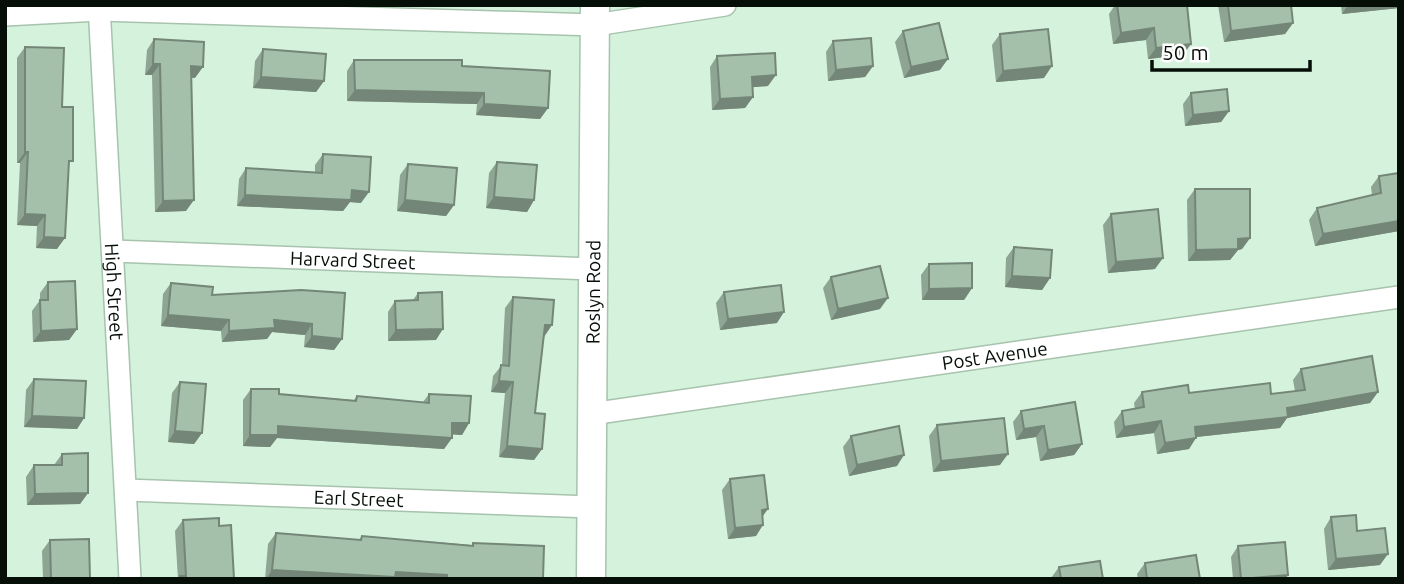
<svg xmlns="http://www.w3.org/2000/svg" width="1404" height="584" font-family="Ubuntu,sans-serif">
<style>
.lines{fill:none;stroke-linecap:round;stroke-linejoin:round}
.minor-casing{stroke:#a7c3ad;stroke-width:24}
.secondary-casing{stroke:#a7c3ad;stroke-width:31}
.minor{stroke:#fff;stroke-width:21}
.secondary{stroke:#fff;stroke-width:28}
.wall{fill:#8da592}
.shaded-wall{fill:#738677}
.building{fill:#a4c0aa;stroke:#738677;stroke-width:2}
.labels{text-anchor:middle;dominant-baseline:central;stroke-width:5;stroke-linejoin:round;paint-order:stroke}
.street-label{font-size:19px;fill:#050e07;stroke:#fff}
</style>
<rect width="100%" height="100%" fill="#d5f2dc"/>
<g class="lines">
<g class="minor-casing">
<g id="minor">
<path id="s1" d="M99 5 130 579"/>
<path d="M5 15 99 10 595 25 725 5"/>
<path id="s2" d="M113 251 592 269"/>
<path id="s3" d="M591 414 1399 297"/>
<path id="s4" d="M126 490 591 507"/>
</g>
</g>
<g class="secondary-casing">
<g id="secondary">
<path id="s5" d="M591 579 595 5"/>
</g>
</g>
<use href="#minor" class="minor"/>
<use href="#secondary" class="secondary"/>
</g>
<path class="wall" d="M1115 5H1187L1183 55 1148 59 1146 40 1113 44 1109 14Z
M1218 5H1291L1293 23 1285 34 1224 42Z
M1341 5H1399V8L1342 14Z
M903 31 940 70 904 78 895 42Z
M1000 34 1044 78 996 82 992 45Z
M154 39 195 78 191 77 186 211 155 212 152 75H145L147 50Z
M833 41 873 66 865 77 828 81 826 52Z
M25 47 62 107 68 168 57 249 36 248 37 226 17 225 20 163H17V58Z
M263 49 324 81 316 92 253 88 255 61Z
M717 56 768 86 753 87V97L745 108 712 110 710 67Z
M354 60 462 66 548 108 540 119 476 115 477 104 347 101V71Z
M1191 93 1229 111 1221 122 1185 126 1183 104Z
M323 154 361 203 350 202 343 211 237 206 239 179 246 168 315 172V165Z
M497 162 534 200 527 212 486 208 489 173Z
M408 164 454 205 446 216 397 211 400 175Z
M1379 176 1399 231 1315 246 1309 220 1317 208 1372 195 1371 187Z
M1195 189 1250 238 1242 249 1238 250 1230 260 1188 261 1187 200Z
M1111 214 1155 269 1108 273 1103 225Z
M1014 247 1050 278 1042 290 1005 287 1006 258Z
M929 264 972 288 964 300H922L921 275Z
M831 277 880 309 831 320 823 288Z
M48 282 77 329 69 340 33 342 32 311 40 300V293Z
M171 283 212 295 301 290 342 339 334 350 304 347 305 335 272 332 267 339 222 342 221 331 161 326 163 294Z
M724 292 777 323 720 330 716 303Z
M418 293 436 340 388 341V312L395 301 413 300Z
M513 297 552 325 543 336 535 413 542 449 534 460 499 457 505 393 491 392 493 376 502 365 505 308Z
M1301 369 1378 392 1370 403 1287 418 1280 428 1196 437 1189 449 1157 454 1154 433 1116 438 1114 422 1122 411 1135 409 1134 403 1142 392 1271 394 1295 391 1293 380Z
M34 379 84 418 77 429 24 427 26 390Z
M180 382 202 433 194 444 168 442 172 393Z
M251 389 279 394 354 400 357 396 423 402 429 394 469 423 462 435 452 434V438L444 449 277 438 270 447 243 446V400Z
M1021 411 1082 444 1074 455 1040 461 1036 437 1016 440 1013 422Z
M937 425 1000 465 933 472 929 436Z
M851 436 897 466 849 476 843 447Z
M62 454 88 493 80 504 27 505 26 477 34 465H54Z
M730 479 763 517 756 536 728 539 722 490Z
M1331 517 1357 531 1380 565 1328 570 1324 529Z
M183 520 219 526 234 579H178L175 531Z
M276 533 359 540 362 536 472 545 473 543 543 579H265L268 544Z
M50 540 90 579H43L42 551Z
M1238 546 1288 575 1285 579H1233L1231 557Z
M1145 563 1200 579H1138L1137 574Z
M1059 567 1103 579 1051 578Z"/>
<path class="shaded-wall" d="M1348 5H1399V8L1342 14Z
M1293 23 1285 34 1224 42 1231 31Z
M1154 28 1146 40 1113 44 1121 33Z
M1191 44 1183 55 1148 59 1156 48Z
M948 59 940 70 904 78 911 67Z
M153 64H160L152 75H145Z
M191 66 203 67 195 78 183 77Z
M873 66 865 77 828 81 836 70Z
M1052 66 1044 78 996 82 1003 71Z
M776 75 768 86 744 88 752 77Z
M261 77 324 81 316 92 253 88Z
M355 90 484 93 477 104 347 101Z
M753 97 745 108 712 110 720 99Z
M484 104 548 108 540 119 476 115Z
M1229 111 1221 122 1185 126 1193 115Z
M25 152H28L20 163H17Z
M352 190 369 192 361 203 350 202 343 211 237 206 245 195Z
M494 197 534 200 527 212 486 208Z
M194 200 186 211 155 212 163 201Z
M405 200 454 205 446 216 397 211Z
M25 214 45 215 37 226 17 225Z
M1399 221V231L1315 246 1323 234Z
M44 237 65 238 57 249 36 248Z
M1250 238 1242 249 1238 250 1230 260 1188 261 1196 250 1238 239Z
M1163 258 1155 269 1108 273 1116 262Z
M1012 276 1050 278 1042 290 1005 287Z
M972 288 964 300H922L929 289Z
M888 298 880 309 831 320 838 309Z
M784 312 777 323 720 330 728 319Z
M168 315 229 320 221 331 161 326Z
M274 320 312 324 305 335 272 332 267 339 222 342 229 331Z
M545 325H552L544 337 537 336Z
M77 329 69 340 33 342 41 331Z
M443 329 436 340 388 341 396 330Z
M312 336 342 339 334 350 304 347Z
M499 381 513 382 505 393 491 392Z
M1378 392 1370 403 1287 418 1280 428 1187 438 1195 427 1287 408Z
M32 416 84 418 77 429 24 427Z
M1161 421 1154 433 1116 438 1124 427Z
M452 423H469L462 435 445 434Z
M278 426 452 438 444 449 277 438 270 447 243 446 250 435Z
M1044 426 1036 437 1016 440 1024 429Z
M175 431 202 433 194 444 168 442Z
M1196 438 1189 449 1157 454 1165 443Z
M1082 444 1074 455 1040 461 1048 450Z
M507 446 542 449 534 460 499 457Z
M1008 454 1000 465 933 472 941 461Z
M904 455 897 466 849 476 857 465Z
M88 493 80 504 27 505 35 494Z
M768 509 760 520 762 510Z
M763 525 756 536 728 539 735 528Z
M1388 554 1380 565 1328 570 1336 559Z
M272 570 396 572 447 575 445 579H266Z
M1288 575 1285 579H1245Z"/>
<path class="building" d="M1117 5H1187L1191 44 1156 48 1154 28 1121 33Z
M1228 5H1291L1293 23 1231 31Z
M939 23 948 59 911 67 903 31Z
M1048 29 1052 66 1003 71 1000 34Z
M871 38 873 66 836 70 833 41Z
M154 39 204 42 203 67 191 66 194 200 163 201 160 64H153Z
M25 47 64 48 62 107H73V161H69L65 238 44 237 45 215 25 214 28 152H25Z
M263 49 326 54 324 81 261 77Z
M775 53 776 75 752 77 753 97 720 99 717 56Z
M354 60H462V66L550 71 548 108 484 104V93L355 90Z
M1227 89 1229 111 1193 115 1191 93Z
M323 154 371 157 369 192 352 190 351 200 245 195 246 168 322 173Z
M497 162 537 165 534 200 494 197Z
M408 164 457 168 454 205 405 200Z
M1399 173V221L1323 234 1317 208 1381 193 1379 176Z
M1195 189H1250V238L1238 239V249L1196 250Z
M1158 209 1163 258 1116 262 1111 214Z
M1014 247 1052 250 1050 278 1012 276Z
M972 263V288L929 289V264Z
M880 266 888 298 838 309 831 277Z
M75 281 77 329 41 331 40 300H48V282Z
M171 283 213 287 212 295 301 290 345 293 342 339 312 336V324L274 320 275 328 229 331V320L168 315Z
M781 285 784 312 728 319 724 292Z
M442 292 443 329 396 330 395 301 418 300V293Z
M513 297 554 300 552 325H545L535 413 545 414 542 449 507 446 513 382 499 381 501 365 509 366Z
M1372 356 1378 392 1287 408 1288 417 1195 427 1196 438 1165 443 1161 421 1124 427 1122 411 1144 407 1142 392 1188 385 1189 393 1270 383 1271 394 1305 390 1301 369Z
M34 379 86 381 84 418 32 416Z
M180 382 206 384 202 433 175 431Z
M251 389H279V394L356 401 357 396 429 403V394L471 396 469 423H452V438L278 426V435H250Z
M1075 402 1082 444 1048 450 1044 426 1024 429 1021 411Z
M1004 418 1008 454 941 461 937 425Z
M899 426 904 455 857 465 851 436Z
M88 453V493L35 494 34 465H62V454Z
M764 475 768 509 762 510 763 525 735 528 730 479Z
M1356 515 1357 531 1385 528 1388 554 1336 559 1331 517Z
M219 518V526L231 525 234 579H180V576H186L183 520Z
M276 533 361 540 362 536 473 546V543L544 546 543 579H447V575L396 572 395 577 272 570Z
M89 539 90 579H51L50 540Z
M1285 542 1288 575 1241 579 1238 546Z
M1196 555 1200 579H1147L1145 563Z
M1100 561 1103 579H1061L1059 567Z"/>
<g class="labels">
<g class="street-label">
<text stroke="none"><textPath href="#s2" startOffset="240">Harvard Street</textPath></text>
<text stroke="none"><textPath href="#s1" startOffset="287">High Street</textPath></text>
<text stroke="none"><textPath href="#s5" startOffset="287">Roslyn Road</textPath></text>
<text stroke="none"><textPath href="#s3" startOffset="408">Post Avenue</textPath></text>
<text stroke="none"><textPath href="#s4" startOffset="233">Earl Street</textPath></text>
</g>
</g>
<rect width="1404" height="584" fill="none" stroke="#050e07" stroke-width="14"/>
<path d="M1152 60v10h158v-10" fill="none" stroke="#050e07" stroke-width="3.5"/>
<text x="1162" y="60" font-size="21" fill="#050e07" stroke="#ffffff" stroke-width="5" paint-order="stroke">50 m</text>
</svg>
